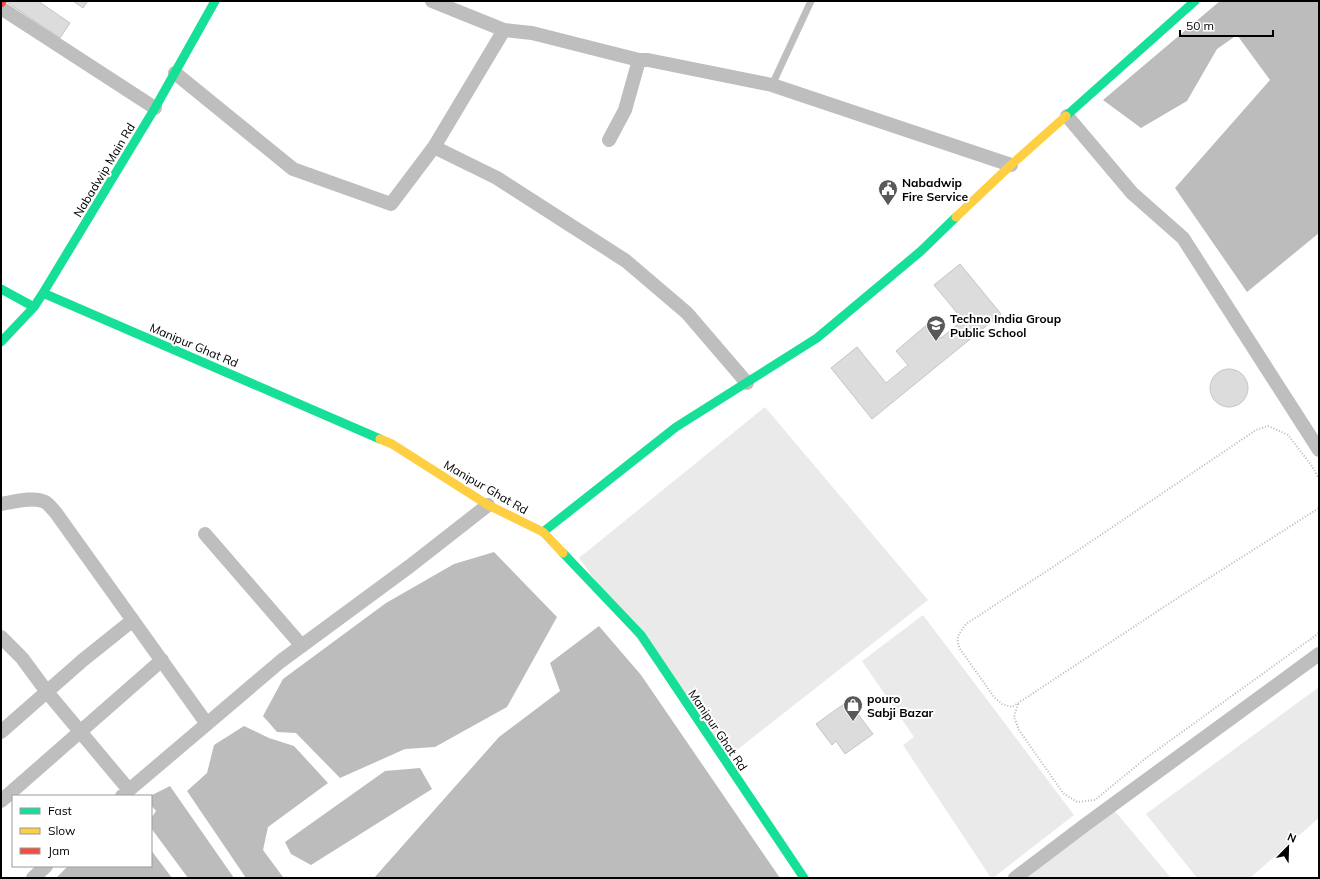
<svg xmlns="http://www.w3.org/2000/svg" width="1320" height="879" font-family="Mulish,sans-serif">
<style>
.green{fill:#eaeaea}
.water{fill:#bcbcbc}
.building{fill:#dcdcdc;stroke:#c5c5c5}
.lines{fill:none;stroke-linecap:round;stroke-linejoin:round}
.path{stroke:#b8b8b8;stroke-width:2;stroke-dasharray:1 2;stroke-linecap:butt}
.lane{stroke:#bebebe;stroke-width:7}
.street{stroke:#bebebe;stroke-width:14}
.fast{stroke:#16e098;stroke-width:9}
.slow{stroke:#ffcf43;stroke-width:9}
.jam{stroke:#f24e42;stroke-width:9}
.labels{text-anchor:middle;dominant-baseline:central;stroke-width:4;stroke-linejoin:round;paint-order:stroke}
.street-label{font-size:12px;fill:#000;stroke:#fff}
.poi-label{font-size:12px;font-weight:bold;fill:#000;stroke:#fff;text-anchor:start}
</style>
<rect width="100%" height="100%" fill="#fff"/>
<path class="green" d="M765 407 928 600 724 760 579 558Z
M923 615 1074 815 993 878H991L903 745 914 737 862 661Z
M1319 687V818L1250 878H1197L1146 814Z
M1114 810 1171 878H1027Z"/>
<path class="water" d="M1220 1H1319V233L1247 292 1175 188 1270 80 1237 35 1217 49 1187 101 1141 128 1103 100Z
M494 552 557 617 507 707 435 747 405 749 340 778 296 733 277 732 263 716 283 679 386 603 454 564Z
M599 626 641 675 780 878H374L499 737 560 691 550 663Z
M244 726 269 738 294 746 328 783 268 827 263 850 283 877 281 878H246L187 791 207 773 214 745Z
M420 768 432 789 311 865 291 854 285 842 385 771Z
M170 786 234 878H188L151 828V818L156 811 151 805 150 796Z
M151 850 172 878H56L68 866H151Z"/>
<path class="building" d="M5 1H38L70 23 60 38Z
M73 1H88L83 8Z
M960 264 1001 314 872 419 831 368 857 347 886 383 908 365 896 351 929 323 941 338 963 320 934 285Z
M1210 388a19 19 0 1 1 38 0a19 19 0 1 1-38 0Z
M848 701 873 734 845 754 836 741 832 745 816 724Z"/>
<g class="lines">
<path class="path" d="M1319 479 1312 466 1288 435 1268 426 1256 430 1071 555 966 624C959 634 955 637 960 649L994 697 1002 704 1012 707 1176 599 1319 508
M1018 704 1014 717 1019 730 1063 793 1077 802 1095 800 1146 758 1319 633"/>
<path class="lane" d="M772 85 811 1"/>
<path class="street" d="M432 1 504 30 532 33 639 60H648L772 85 1011 165
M1 8 155 108
M175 73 293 169 391 204 434 147 504 30
M1067 116 1132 193 1183 238 1319 450
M609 140 625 110 639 60
M434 147 497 178 626 261 687 313 747 383
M1 504C13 502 34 496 45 502 49 504 53 510 56 513L207 724
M205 534 302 646
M1 637 22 658 47 692 129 790
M1 732 83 660 133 620
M122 796 281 661 410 566 488 505
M1 801 162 660
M33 878 46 866
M1015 878 1085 825 1319 654"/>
<path class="fast" d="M1066 116 1195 1
M1 289 34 307
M43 293 380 439
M1 342 34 307 43 293 155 108 215 1
M543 532 676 427 817 338 921 251 956 217
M563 553 641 635 804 878"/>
<path class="slow" d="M956 217 1011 165 1066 116
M380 439 392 444 488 505 543 532 563 553"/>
<path class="jam" d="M1 3 2 1"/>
</g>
<defs>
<g id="civic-pin" transform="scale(1)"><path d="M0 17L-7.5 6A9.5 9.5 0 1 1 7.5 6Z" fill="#595959" stroke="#fff"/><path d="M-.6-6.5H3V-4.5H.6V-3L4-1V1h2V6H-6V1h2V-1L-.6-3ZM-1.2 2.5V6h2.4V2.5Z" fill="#fff"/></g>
<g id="school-pin" transform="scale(1)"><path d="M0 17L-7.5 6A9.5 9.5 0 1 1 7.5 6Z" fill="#595959" stroke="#fff"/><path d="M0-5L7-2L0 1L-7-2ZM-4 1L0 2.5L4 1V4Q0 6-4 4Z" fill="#fff"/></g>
<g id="shop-pin" transform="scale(1)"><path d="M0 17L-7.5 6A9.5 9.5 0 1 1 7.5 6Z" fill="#595959" stroke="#fff"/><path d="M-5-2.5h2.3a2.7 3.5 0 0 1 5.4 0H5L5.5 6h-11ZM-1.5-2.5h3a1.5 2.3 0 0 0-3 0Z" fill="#fff"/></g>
</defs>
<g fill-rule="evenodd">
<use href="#civic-pin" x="888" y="189"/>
<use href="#school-pin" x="936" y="325"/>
<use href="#shop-pin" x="853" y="705"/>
</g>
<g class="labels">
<g class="street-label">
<text transform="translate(104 170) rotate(-59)">Nabadwip Main Rd</text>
<text transform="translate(194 345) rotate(23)">Manipur Ghat Rd</text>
<text transform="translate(486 487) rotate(30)">Manipur Ghat Rd</text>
<text transform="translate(718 730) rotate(56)">Manipur Ghat Rd</text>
</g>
<g class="poi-label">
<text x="902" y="182">Nabadwip<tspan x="902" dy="14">Fire Service</tspan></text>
<text x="950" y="318">Techno India Group<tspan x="950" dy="14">Public School</tspan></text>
<text x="867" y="698">pouro<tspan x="867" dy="14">Sabji Bazar</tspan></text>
</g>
</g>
<rect width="1320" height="879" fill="none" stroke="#000000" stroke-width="4"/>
<rect x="12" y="795" width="140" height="72" fill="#ffffff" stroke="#999999"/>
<rect x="20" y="808" width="20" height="6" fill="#16e098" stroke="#999999"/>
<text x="48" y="815" font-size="12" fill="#000000">Fast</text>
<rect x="20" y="828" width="20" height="6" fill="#ffcf43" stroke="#999999"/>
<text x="48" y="835" font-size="12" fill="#000000">Slow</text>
<rect x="20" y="848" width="20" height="6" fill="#f24e42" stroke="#999999"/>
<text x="48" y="855" font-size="12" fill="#000000">Jam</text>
<g transform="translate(1288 847) rotate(23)" stroke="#ffffff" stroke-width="3" paint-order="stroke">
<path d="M0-3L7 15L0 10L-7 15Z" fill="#000000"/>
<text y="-6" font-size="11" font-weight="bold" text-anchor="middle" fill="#000000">N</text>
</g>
<path d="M1180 30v6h93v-6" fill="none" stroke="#000000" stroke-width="2"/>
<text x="1186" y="30" font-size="12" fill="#000000" stroke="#ffffff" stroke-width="3" paint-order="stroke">50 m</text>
</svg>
